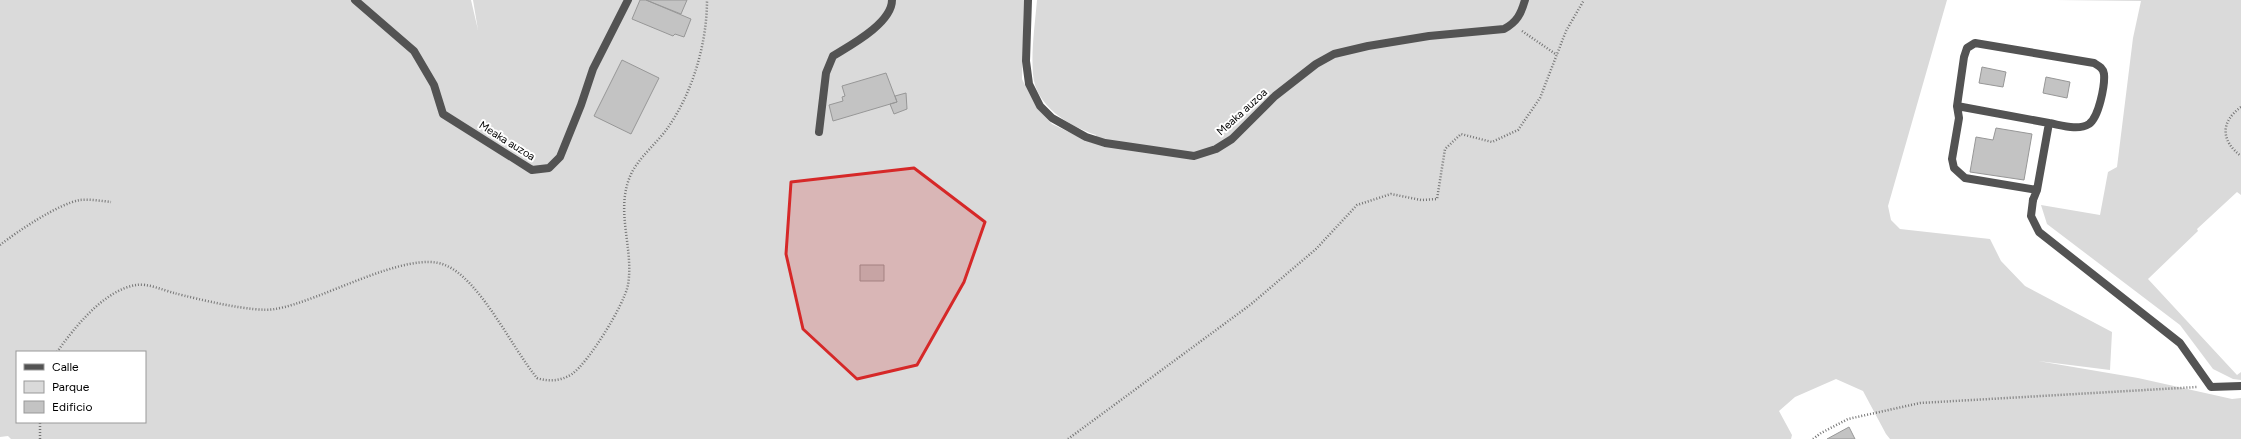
<svg xmlns="http://www.w3.org/2000/svg" width="2241" height="439" font-family="Figtree,sans-serif">
<style>
.green{fill:#dadada;fill-rule:evenodd}
.building{fill:#c3c3c3;stroke:#979797}
.lines{fill:none;stroke-linecap:round;stroke-linejoin:round}
.path{stroke:#757575;stroke-width:2.5;stroke-dasharray:1 2;stroke-linecap:butt}
.lane{stroke:#535353;stroke-width:8}
.street{stroke:#535353;stroke-width:8}
.marked{fill:#d62828;fill-opacity:0.2;stroke:#d62828;stroke-width:3;stroke-linejoin:round}
.labels{text-anchor:middle;dominant-baseline:central;stroke-width:4;stroke-linejoin:round;paint-order:stroke}
.street-label{font-size:11px;fill:#000;stroke:#fff}
</style>
<rect width="100%" height="100%" fill="#fff"/>
<path class="green" d="M0 0H471L478 30 473 0H1024L1022 79 1036 107 1052 124 1092 143 1096 135C1069 126 1035 106 1033 74 1031 50 1035 24 1037 0H1947L1888 206 1891 220 1900 229 1990 239 2001 261 2025 286 2112 332 2110 370 2038 361 2138 378 2232 399 2241 398V439H1890L1886 434 1863 391 1836 379 1795 397 1779 411 1792 435 1791 439H11L8 436 0 437ZM17 352H145V422H17Z
M2056 0H2241V195L2237 192 2197 229 2198 231 2148 279 2237 375 2241 372V380L2233 379 2213 369 2180 325 2047 224 2041 205 2100 215 2108 172 2117 167 2133 38 2141 1Z"/>
<path class="building" d="M640 0H646L691 19 684 37 675 34 673 36 632 19Z
M646 0H687L681 14Z
M622 60 659 78 631 134 594 116Z
M1982 67 2006 72 2003 87 1979 83Z
M886 73 897 102 833 121 829 105 843 101 842 97 845 96 842 86Z
M2046 77 2070 82 2067 98 2043 93Z
M906 93 907 109 894 114 890 104 897 102 895 96Z
M1996 128 2032 134 2024 180 1970 172 1976 137 1993 140Z
M860 265H884V281H860Z
M1849 427 1855 439H1827Z"/>
<g class="lines">
<path class="path" d="M1522 31 1557 55
M2241 107C2220 122 2221 141 2241 156
M0 245C18 231 58 204 80 200 90 199 102 201 111 202
M57 352C74 328 104 290 136 285 147 283 163 290 174 293 197 299 254 313 275 309 320 302 407 249 445 265 480 279 512 348 537 378 549 382 561 381 572 374 589 362 624 305 628 285 634 249 616 214 629 179 636 159 657 144 669 126 693 91 707 43 707 0
M40 439V422
M1068 439 1250 305 1316 249 1357 205 1391 194 1421 200 1437 199 1445 149 1461 134 1492 142 1518 130 1540 98 1566 31 1584 0
M1813 439 1821 433 1848 419 1920 403 2197 387"/>
<path class="lane" d="M1957 106 2049 123
M2033 200 2037 190 2049 123C2061 125 2078 131 2089 124 2099 117 2105 85 2104 74 2103 68 2099 66 2094 63L1975 43 1967 48 1964 57 1957 106 1959 118 1952 159 1954 168 1965 178 2037 190"/>
<path class="street" d="M355 0 414 51 434 85 443 114 532 170 549 168 560 157 581 105 593 69 628 0
M1028 0 1026 61 1029 84 1040 106 1052 118 1086 137 1105 143 1194 156 1216 149 1232 139 1275 96 1316 64 1334 54 1368 46 1429 36 1504 29C1517 22 1521 14 1525 0
M819 132 826 73 833 56C851 45 892 23 892 0
M2033 200 2031 216 2039 232 2180 343 2211 387 2241 386"/>
</g>
<path class="marked" d="M914 168 985 222 964 282 917 365 857 379 803 329 786 254 791 182Z"/>
<g class="labels">
<g class="street-label">
<text transform="translate(1242 112) rotate(-42)">Meaka auzoa</text>
<text transform="translate(507 141) rotate(32)">Meaka auzoa</text>
</g>
</g>
<rect x="16" y="351" width="130" height="72" fill="#ffffff" stroke="#999999"/>
<rect x="24" y="364" width="20" height="6" fill="#535353" stroke="#999999"/>
<text x="52" y="371" font-size="12" fill="#000000">Calle</text>
<rect x="24" y="381" width="20" height="12" fill="#dadada" stroke="#999999"/>
<text x="52" y="391" font-size="12" fill="#000000">Parque</text>
<rect x="24" y="401" width="20" height="12" fill="#c3c3c3" stroke="#999999"/>
<text x="52" y="411" font-size="12" fill="#000000">Edificio</text>
</svg>
